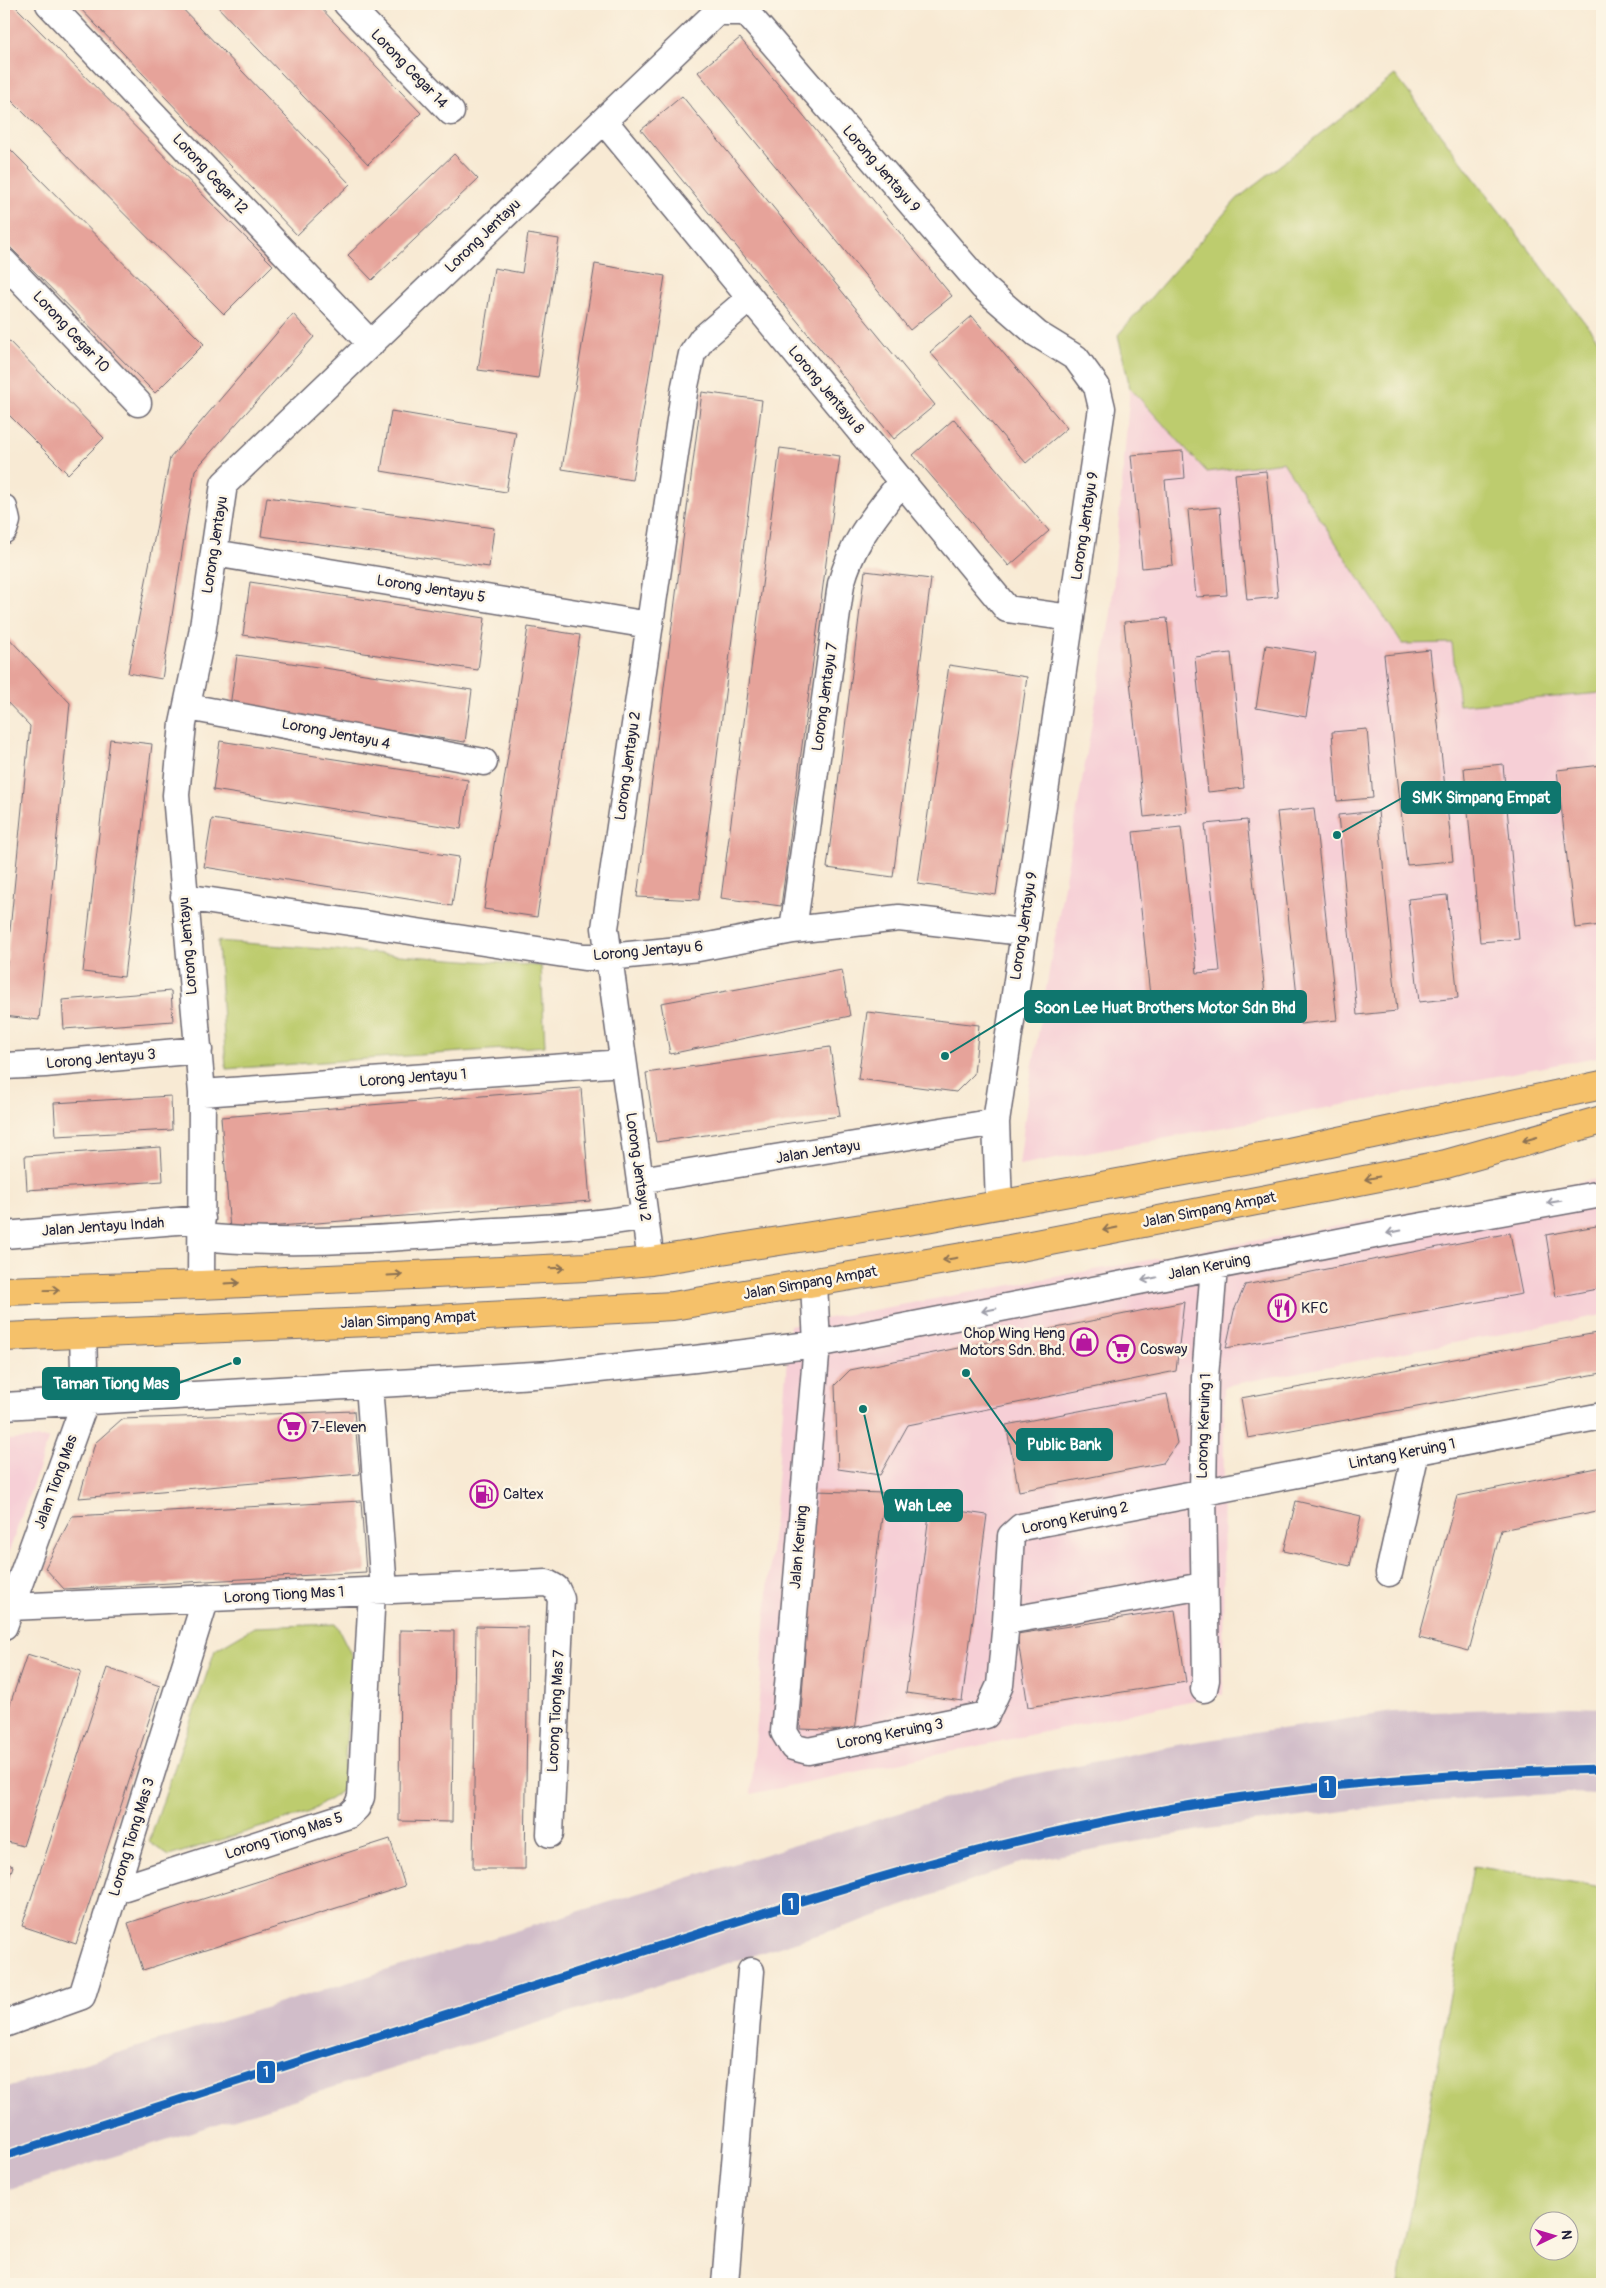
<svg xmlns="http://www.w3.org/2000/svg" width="1606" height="2288" font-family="Pangolin,sans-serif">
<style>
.built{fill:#f6cfd6}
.industrial{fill:#d1bdc9}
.green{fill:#bdcc6e;stroke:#707754;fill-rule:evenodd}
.building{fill:#e6a39a}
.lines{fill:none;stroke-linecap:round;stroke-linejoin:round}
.street-casing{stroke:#6d6871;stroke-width:29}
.highway-casing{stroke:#6d6871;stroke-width:30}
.street{stroke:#fff;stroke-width:26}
.highway{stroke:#f5c16b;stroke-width:28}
.rail-1-casing{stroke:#fcf5e5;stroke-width:12}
.rail-1{stroke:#1964b7;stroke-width:9}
.oneway{stroke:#8c7253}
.oneway2{stroke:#9c9ca7}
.labels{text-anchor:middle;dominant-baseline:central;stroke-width:5;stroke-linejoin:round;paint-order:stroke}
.street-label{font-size:15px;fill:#22223b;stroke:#fcf5e5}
.poi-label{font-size:15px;fill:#22223b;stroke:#fcf5e5;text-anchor:start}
.leader{fill:none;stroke:#0f766e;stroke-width:2}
.callout-dot{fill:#0f766e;stroke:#fcf5e5;stroke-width:2}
.callout{fill:#0f766e;stroke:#0f766e;stroke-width:2}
.callout-label{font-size:16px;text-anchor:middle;font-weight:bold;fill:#fff}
.line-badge{stroke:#fcf5e5;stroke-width:2}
.badge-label{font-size:14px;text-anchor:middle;font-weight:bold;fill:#fff}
</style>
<rect width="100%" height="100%" fill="#fcf5e5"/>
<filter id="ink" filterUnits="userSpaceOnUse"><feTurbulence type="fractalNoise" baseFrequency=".02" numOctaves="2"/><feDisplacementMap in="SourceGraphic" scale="10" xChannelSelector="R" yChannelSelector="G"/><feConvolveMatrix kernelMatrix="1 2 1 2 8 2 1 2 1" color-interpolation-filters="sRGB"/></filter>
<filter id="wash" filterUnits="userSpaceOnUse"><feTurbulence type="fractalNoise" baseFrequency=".0096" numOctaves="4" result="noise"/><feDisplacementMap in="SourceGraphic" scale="20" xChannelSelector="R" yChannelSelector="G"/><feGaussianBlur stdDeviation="1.12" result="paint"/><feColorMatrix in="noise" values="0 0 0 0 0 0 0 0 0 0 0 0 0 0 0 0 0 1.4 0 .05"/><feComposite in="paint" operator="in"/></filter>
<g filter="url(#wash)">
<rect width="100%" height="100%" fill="#f8ead4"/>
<path class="built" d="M1395 75 1602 345V1056L1019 1166 1028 1093 1111 613 1130 388 1118 335 1237 199Z
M1602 1178V1315L1224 1386 1223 1694 751 1794 790 1325Z
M49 1438 4 1566V1440Z"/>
<path class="industrial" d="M1572 1707 1602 1708V1794L1567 1793 1405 1803 1201 1830 1023 1862 862 1921 4 2191V2088L1013 1778 1188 1743 1393 1712Z"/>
<path class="green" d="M1395 75 1602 345V693L1459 705 1452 643 1402 644 1283 462 1207 472 1130 388 1118 335 1237 199Z
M218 941 541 966 545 1046 226 1069Z
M336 1624 353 1658 342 1791 310 1812 169 1856 149 1842 215 1650 254 1627Z
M1473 1866 1602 1887V2284H1398ZM1538 2220H1568V2250H1538Z"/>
<g id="blocks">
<path class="building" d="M4 4H13L273 265 224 314 4 93Z
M76 4H178L350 184 297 235Z
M215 4H317L421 113 368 164Z
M740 38 952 296 910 330 698 72Z
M682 96 935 405 894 439 641 130Z
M4 143 204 344 155 393 4 241Z
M454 154 478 179 372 280 348 255Z
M528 234 559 239 538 378 478 370 494 268 522 273Z
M595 264 665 276 632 480 562 469Z
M293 314 314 337 195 470 162 679 128 673 170 458Z
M972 316 1067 428 1026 463 930 352Z
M4 336 104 438 68 474 4 410Z
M702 392 762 400 699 900 637 897Z
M391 411 516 432 506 492 381 471Z
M954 419 1049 531 1009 566 913 455Z
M780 448 840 456 781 906 721 898Z
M1183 451 1185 478 1165 480 1173 565 1142 568 1131 455Z
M1266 471 1278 597 1247 600 1235 474Z
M267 497 494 528 489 567 261 536Z
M1220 507 1227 595 1196 597 1188 510Z
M865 571 931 579 893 877 827 868Z
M250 582 485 618 478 670 243 635Z
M1167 618 1187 812 1144 817 1124 622Z
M528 627 580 635 537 917 484 909Z
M4 633 70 703 39 1020 4 1016V992L30 726 4 699Z
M1266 645 1316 653 1306 717 1256 708Z
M1430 650 1453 861 1407 865 1384 655Z
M1231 653 1244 788 1208 792 1195 657Z
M237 655 472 690 465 742 230 707Z
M949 665 1027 677 996 895 918 884Z
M1367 729 1373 798 1337 801 1332 732Z
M110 739 152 744 124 977 83 972Z
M220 741 468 780 461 829 213 790Z
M1503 764 1519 939 1480 942 1464 768Z
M1602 765V925L1575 928 1557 770Z
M1314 808 1337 1020 1300 1024 1277 812Z
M1378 811 1397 1011 1357 1015 1338 815Z
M212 819 459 857 452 906 204 867Z
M1247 820 1266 1004 1152 1015 1133 832 1181 827 1197 973 1220 971 1205 824Z
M1447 895 1458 998 1419 1002 1408 899Z
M842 970 850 1016 670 1054 661 1003Z
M171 991 173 1021 64 1029 62 1000Z
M867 1012 979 1025 974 1074 956 1092 858 1079Z
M830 1047 840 1116 656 1142 646 1073Z
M581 1088 590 1201 230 1230 221 1117Z
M171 1096 172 1130 56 1136 54 1103Z
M161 1147 163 1181 27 1190 25 1156Z
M1602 1225V1288L1556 1297 1546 1235Z
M1510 1233 1522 1294 1226 1348 1234 1311 1245 1285Z
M1184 1302 1176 1371 908 1425 880 1475 838 1469 835 1385 850 1370Z
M1602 1332V1373L1248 1438 1241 1398Z
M1167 1394 1177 1443 1163 1463 1019 1491 1006 1425Z
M354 1411 360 1474 79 1498 95 1443 122 1419Z
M1602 1467V1510L1501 1530 1469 1651 1419 1638 1457 1496Z
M815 1491 885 1493 855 1731 800 1729Z
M361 1501 366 1572 64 1589 45 1568 72 1516Z
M1296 1501 1361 1516 1350 1566 1284 1551Z
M930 1507 987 1515 962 1701 906 1693Z
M1175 1610 1186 1682 1028 1707 1017 1634Z
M476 1626 528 1627 525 1869H473Z
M400 1630 454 1631 452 1822 399 1821Z
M27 1654 81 1671 23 1846 4 1841V1722Z
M107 1668 160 1686 76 1944 22 1926Z
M390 1839 405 1886 143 1970 128 1923Z
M4 1862 13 1866 4 1894Z"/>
</g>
</g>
<g filter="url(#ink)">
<use href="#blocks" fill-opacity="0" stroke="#6d6871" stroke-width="1"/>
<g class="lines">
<g class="street-casing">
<path id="street" d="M49 4 371 344
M347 4 451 112
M604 121 1007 609 1071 618
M4 262 138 403
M4 508 7 521 4 530
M214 553 649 625
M188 707 484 762
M184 897 584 957H609L698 948 793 930 899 918 1023 932
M793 930 841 584C853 540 875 516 902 481
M4 1066 45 1064 199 1050
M202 1093 623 1063
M640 1180 996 1122
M4 1235 202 1219
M202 1237C288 1246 377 1239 463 1233 524 1229 585 1227 645 1216
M651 1261 605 928 685 386 692 354 702 339 750 298
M814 1283 817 1344 784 1732 793 1747 808 1751 986 1715 1000 1685 1006 1621 1011 1536 1021 1527 1602 1416
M201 1285 202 1093 176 795 183 724 202 634 224 484 717 12H746L983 287 1037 334 1076 358 1097 387 1102 408 996 1122 999 1205
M369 1385 384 1590
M4 1406 551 1374 695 1359 817 1344 1395 1231 1602 1194
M1389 1573 1416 1452
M10 1607 547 1583 556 1588 561 1599 550 1834
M1006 1621 1203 1586
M4 1626 85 1402 83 1334
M1204 1689 1206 1680 1203 1493 1205 1377 1214 1267
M116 1890 349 1815 357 1807 361 1797 372 1591
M4 2024 82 1996 206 1598
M725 2284 751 1971"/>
</g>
<g class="highway-casing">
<path id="highway" d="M4 1291 201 1285 586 1267 651 1261 926 1218 1288 1152 1602 1085
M4 1337 394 1321 673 1306 1010 1249 1446 1164 1602 1120"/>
</g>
<use href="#street" class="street"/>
<use href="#highway" class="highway"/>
<g class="rail-1-casing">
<path id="rail-1" d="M4 2156 763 1913C886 1874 1010 1839 1137 1815 1290 1785 1446 1773 1602 1769"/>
</g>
<use href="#rail-1" class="rail-1"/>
</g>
<defs><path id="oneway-shaft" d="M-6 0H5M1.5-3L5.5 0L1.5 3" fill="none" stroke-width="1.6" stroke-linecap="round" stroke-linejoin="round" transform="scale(1.25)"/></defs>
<g class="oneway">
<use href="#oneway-shaft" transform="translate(1530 1139) rotate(164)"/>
<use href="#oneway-shaft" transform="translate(1372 1178) rotate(169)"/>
<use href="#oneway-shaft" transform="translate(1110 1229) rotate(169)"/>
<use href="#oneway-shaft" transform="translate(950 1259) rotate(170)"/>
<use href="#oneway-shaft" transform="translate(557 1268) rotate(-2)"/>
<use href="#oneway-shaft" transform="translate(395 1275) rotate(-3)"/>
<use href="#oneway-shaft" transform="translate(232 1283) rotate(-3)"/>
<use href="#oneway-shaft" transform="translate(52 1290) rotate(-2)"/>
</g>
<g class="oneway2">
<use href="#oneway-shaft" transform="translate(1554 1202) rotate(170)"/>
<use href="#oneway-shaft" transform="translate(1394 1232) rotate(169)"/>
<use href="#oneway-shaft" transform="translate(1149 1279) rotate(169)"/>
<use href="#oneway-shaft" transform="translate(989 1310) rotate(169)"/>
</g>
</g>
<defs>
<g id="restaurant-ring" transform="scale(1.4375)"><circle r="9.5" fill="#fcf5e5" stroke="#b5179e" stroke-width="1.5"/><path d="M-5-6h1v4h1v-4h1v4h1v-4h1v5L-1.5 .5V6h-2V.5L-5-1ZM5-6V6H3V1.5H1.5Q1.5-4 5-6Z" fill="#b5179e"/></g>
<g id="shop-ring" transform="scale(1.4375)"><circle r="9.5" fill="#fcf5e5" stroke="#b5179e" stroke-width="1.5"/><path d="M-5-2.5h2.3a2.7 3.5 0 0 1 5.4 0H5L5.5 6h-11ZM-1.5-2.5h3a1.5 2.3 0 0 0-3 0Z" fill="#b5179e"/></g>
<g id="supermarket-ring" transform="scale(1.4375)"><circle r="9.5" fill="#fcf5e5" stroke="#b5179e" stroke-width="1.5"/><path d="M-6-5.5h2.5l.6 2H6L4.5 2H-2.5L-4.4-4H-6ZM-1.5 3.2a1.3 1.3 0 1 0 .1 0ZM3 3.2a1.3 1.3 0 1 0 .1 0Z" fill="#b5179e"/></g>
<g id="fuel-ring" transform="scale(1.4375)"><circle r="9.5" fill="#fcf5e5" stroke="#b5179e" stroke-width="1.5"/><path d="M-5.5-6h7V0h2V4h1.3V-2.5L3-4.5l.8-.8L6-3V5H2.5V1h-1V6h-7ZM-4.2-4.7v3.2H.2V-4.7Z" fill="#b5179e"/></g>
</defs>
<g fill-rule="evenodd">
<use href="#restaurant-ring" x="1282" y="1308"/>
<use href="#shop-ring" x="1084" y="1342"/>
<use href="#supermarket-ring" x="1121" y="1349"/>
<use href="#supermarket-ring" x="292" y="1427"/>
<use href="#fuel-ring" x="484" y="1494"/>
</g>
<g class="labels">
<g class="street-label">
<text transform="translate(409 69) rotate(46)">Lorong Cegar 14</text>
<text transform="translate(881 169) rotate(49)">Lorong Jentayu 9</text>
<text transform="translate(210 174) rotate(47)">Lorong Cegar 12</text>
<text transform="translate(483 236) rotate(-44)">Lorong Jentayu</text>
<text transform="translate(71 332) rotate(47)">Lorong Cegar 10</text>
<text transform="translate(826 390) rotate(50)">Lorong Jentayu 8</text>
<text transform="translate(1085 526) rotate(-81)">Lorong Jentayu 9</text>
<text transform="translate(215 545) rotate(-81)">Lorong Jentayu</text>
<text transform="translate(431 589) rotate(9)">Lorong Jentayu 5</text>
<text transform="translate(825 697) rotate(-82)">Lorong Jentayu 7</text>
<text transform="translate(336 734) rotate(11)">Lorong Jentayu 4</text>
<text transform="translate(628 766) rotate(-82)">Lorong Jentayu 2</text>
<text transform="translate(1024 926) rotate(-81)">Lorong Jentayu 9</text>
<text transform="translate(188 946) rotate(-95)">Lorong Jentayu</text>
<text transform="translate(648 951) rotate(-5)">Lorong Jentayu 6</text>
<text transform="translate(101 1059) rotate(-5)">Lorong Jentayu 3</text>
<text transform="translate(413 1078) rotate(-4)">Lorong Jentayu 1</text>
<text transform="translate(818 1152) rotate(-9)">Jalan Jentayu</text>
<text transform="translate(638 1167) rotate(82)">Lorong Jentayu 2</text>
<text transform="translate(1209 1210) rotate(-11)">Jalan Simpang Ampat</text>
<text transform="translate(103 1227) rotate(-4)">Jalan Jentayu Indah</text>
<text transform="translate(1209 1267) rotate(-11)">Jalan Keruing</text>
<text transform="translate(810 1283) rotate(-10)">Jalan Simpang Ampat</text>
<text transform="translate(408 1320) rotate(-3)">Jalan Simpang Ampat</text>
<text transform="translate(1204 1426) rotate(-88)">Lorong Keruing 1</text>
<text transform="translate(1402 1454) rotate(-11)">Lintang Keruing 1</text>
<text transform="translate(56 1482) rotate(-70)">Jalan Tiong Mas</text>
<text transform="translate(1075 1518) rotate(-12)">Lorong Keruing 2</text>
<text transform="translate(799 1547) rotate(-85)">Jalan Keruing</text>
<text transform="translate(284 1595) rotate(-3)">Lorong Tiong Mas 1</text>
<text transform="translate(556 1711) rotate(-87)">Lorong Tiong Mas 7</text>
<text transform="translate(890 1734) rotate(-11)">Lorong Keruing 3</text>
<text transform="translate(284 1836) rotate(-18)">Lorong Tiong Mas 5</text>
<text transform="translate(132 1837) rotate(-73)">Lorong Tiong Mas 3</text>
</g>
<g class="poi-label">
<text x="1301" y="1308">KFC</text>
<text x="1065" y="1333" text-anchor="end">Chop Wing Heng<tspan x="1065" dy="17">Motors Sdn. Bhd.</tspan></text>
<text x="1140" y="1349">Cosway</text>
<text x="311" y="1427">7-Eleven</text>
<text x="503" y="1494">Caltex</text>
</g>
</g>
<path class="leader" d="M1337 835L1402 798M945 1056L1025 1007M237 1361L179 1383M966 1373L1017 1445M863 1409L885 1506"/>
<g class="callout-dot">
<circle cx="1337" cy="835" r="5"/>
<circle cx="945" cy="1056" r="5"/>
<circle cx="237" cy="1361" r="5"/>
<circle cx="966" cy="1373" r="5"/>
<circle cx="863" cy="1409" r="5"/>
</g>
<g class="callout">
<rect x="1402" y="782" width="158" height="31" rx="5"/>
<rect x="1025" y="991" width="281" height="31" rx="5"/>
<rect x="43" y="1368" width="136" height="31" rx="5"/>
<rect x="1017" y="1429" width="95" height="31" rx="5"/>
<rect x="885" y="1490" width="77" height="31" rx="5"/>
</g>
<g class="callout-label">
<text x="1481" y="803">SMK Simpang Empat</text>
<text x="1165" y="1013">Soon Lee Huat Brothers Motor Sdn Bhd</text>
<text x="111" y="1389">Taman Tiong Mas</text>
<text x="1064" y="1450">Public Bank</text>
<text x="923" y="1511">Wah Lee</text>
</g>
<g class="line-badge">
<rect x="1318" y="1775" width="19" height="24" rx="5" fill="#1964b7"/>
<rect x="781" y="1892" width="19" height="24" rx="5" fill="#1964b7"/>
<rect x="256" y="2060" width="20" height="24" rx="5" fill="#1964b7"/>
</g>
<g class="badge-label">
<text x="1327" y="1791">1</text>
<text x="791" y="1909">1</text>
<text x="266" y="2077">1</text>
</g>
<rect width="1606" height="2288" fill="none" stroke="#fcf5e5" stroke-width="20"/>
<g transform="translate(1554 2236) rotate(85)"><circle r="24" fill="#fcf5e5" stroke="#a5a1a1"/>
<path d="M0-4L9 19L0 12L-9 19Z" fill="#b5179e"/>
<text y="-8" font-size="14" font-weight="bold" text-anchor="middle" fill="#22223b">N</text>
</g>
</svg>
